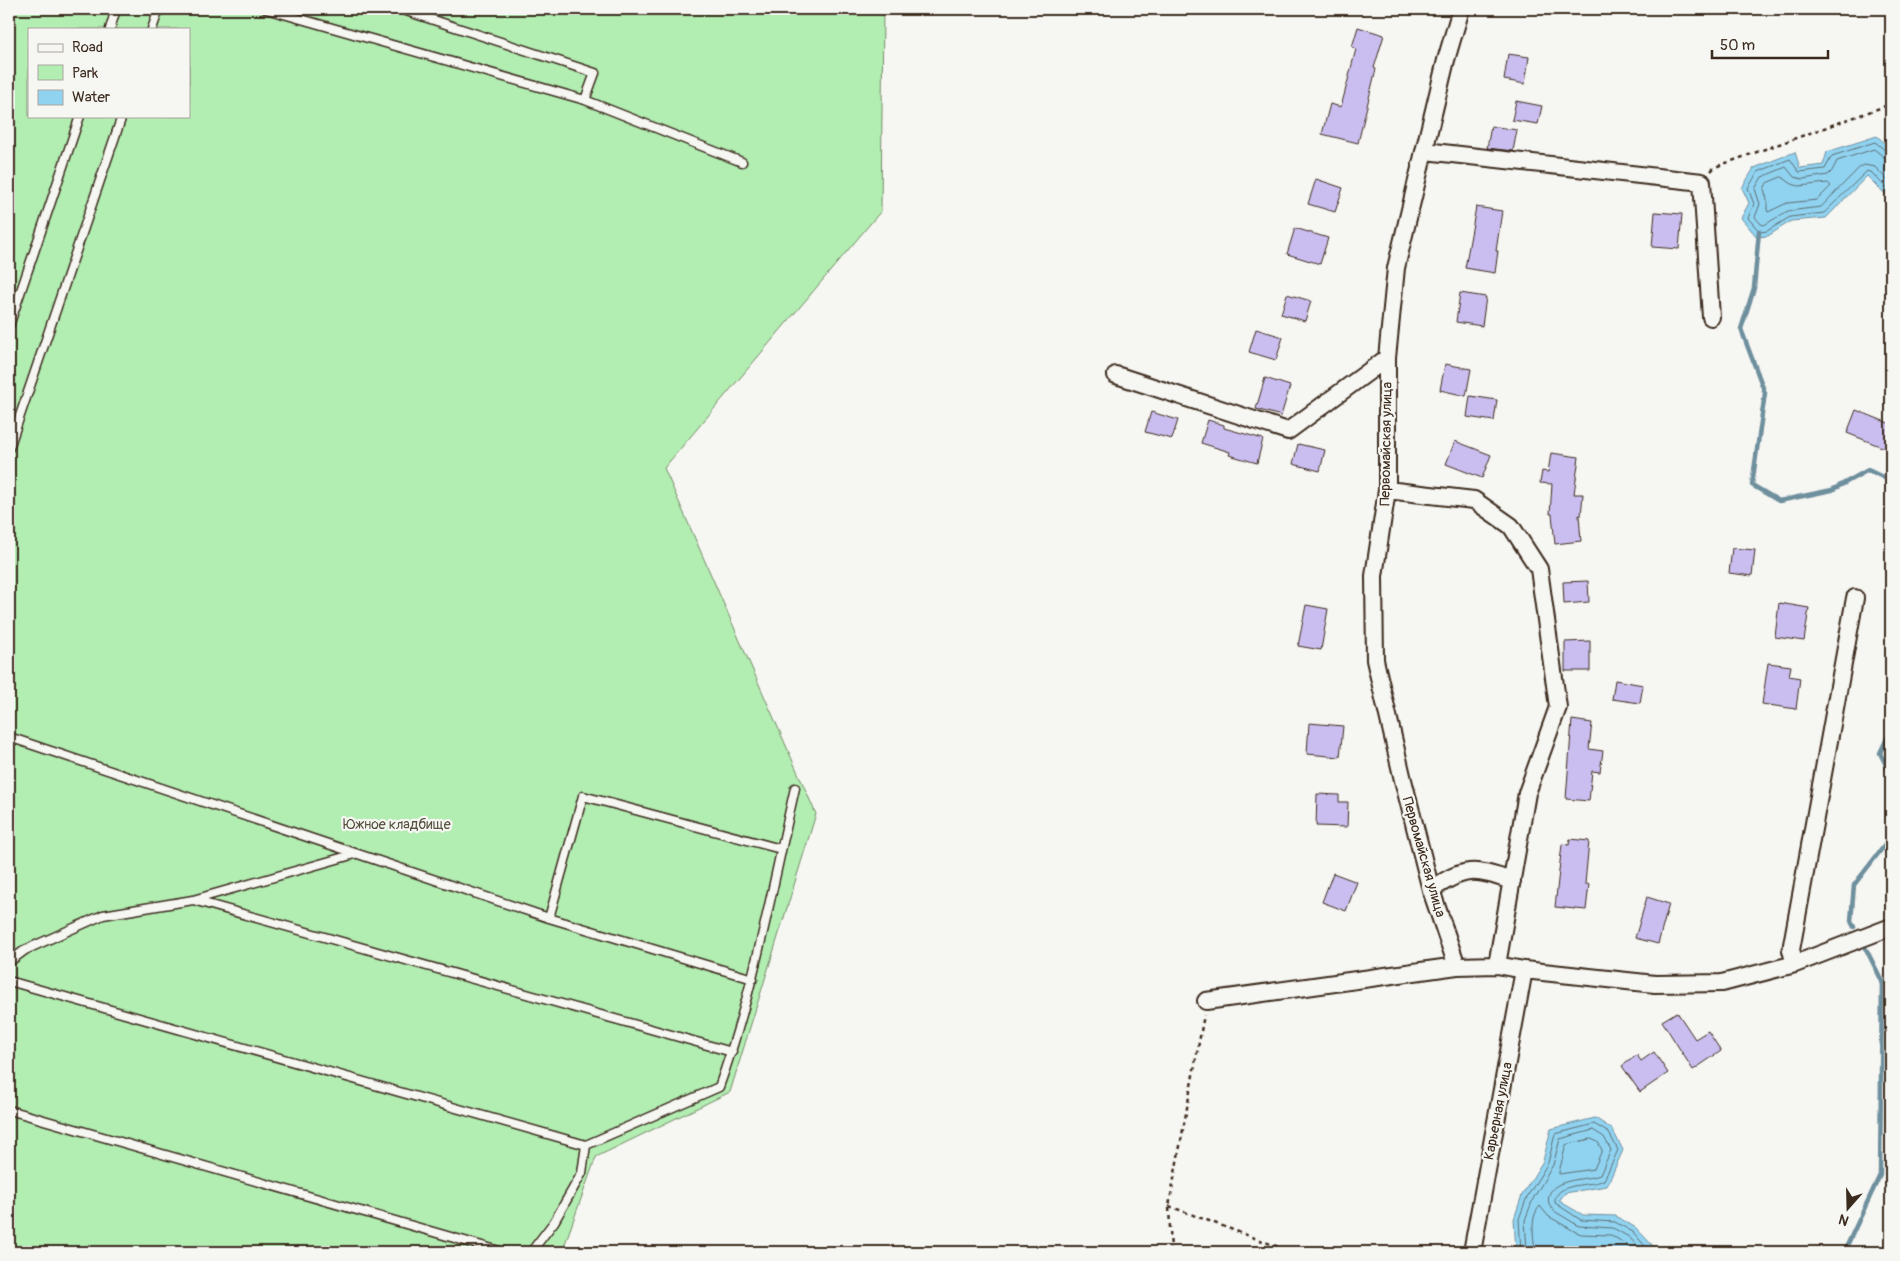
<svg xmlns="http://www.w3.org/2000/svg" width="1900" height="1261" font-family="Pangolin,sans-serif">
<style>
.green{fill:#b2edb2;stroke:#768c68;fill-rule:evenodd}
.water{fill:#90d3f1;stroke:#6e8f9d}
.lines{fill:none;stroke-linecap:round;stroke-linejoin:round}
.shore{stroke:#5d6e72;stroke-width:1}
.stream{stroke:#6e8f9d;stroke-width:4.5}
.building{fill:#cabef0;stroke:#3b2a1e}
.lane-casing{stroke:#3b2a1e;stroke-width:11}
.street-casing{stroke:#3b2a1e;stroke-width:20}
.path{stroke:#3b2a1e;stroke-width:2.5;stroke-dasharray:4 4;stroke-linecap:butt}
.lane{stroke:#f6f6f2;stroke-width:8}
.street{stroke:#f6f6f2;stroke-width:16}
.labels{text-anchor:middle;dominant-baseline:central;stroke-width:4.5;stroke-linejoin:round;paint-order:stroke}
.street-label{font-size:14px;fill:#3b2a1e;stroke:#f6f6f2}
.park-label{font-size:14px;fill:#53513c;stroke:#f6f6f2}
</style>
<rect width="100%" height="100%" fill="#f6f6f2"/>
<filter id="ink" filterUnits="userSpaceOnUse"><feTurbulence type="fractalNoise" baseFrequency=".02" numOctaves="2"/><feDisplacementMap in="SourceGraphic" scale="10" xChannelSelector="R" yChannelSelector="G"/><feConvolveMatrix kernelMatrix="1 2 1 2 8 2 1 2 1" color-interpolation-filters="sRGB"/></filter>
<g filter="url(#ink)">
<path class="green" d="M9 9H883L881 211 664 468 816 814 730 1092 596 1157 562 1252H9ZM29 29H189V116H29Z"/>
<path class="water" d="M1877 136 1891 149V200L1867 176 1826 218 1791 221 1768 236 1757 237 1741 218 1749 203 1742 188 1754 168 1795 152 1800 168 1823 165 1827 152Z
M1595 1118 1612 1129 1623 1150 1607 1186 1565 1193 1559 1201 1583 1215 1616 1216 1636 1228 1653 1246 1655 1252H1516L1514 1219 1522 1195 1543 1161 1551 1129Z"/>
<g class="lines">
<path class="shore" d="M1891 152 1886 151 1875 142 1832 156 1825 169 1799 172 1790 159 1758 172 1748 188 1754 204 1748 218 1760 232 1767 231 1790 217 1824 213 1867 171 1872 173 1891 193
M1891 159 1884 157 1874 149 1837 161 1832 171 1828 175 1803 179 1794 177 1786 167 1762 177 1755 189 1760 204 1755 217 1761 224 1764 225 1788 211 1821 207 1859 168 1864 165 1875 167 1891 184
M1782 177 1792 184 1799 186 1828 183 1831 186 1817 200 1787 203 1768 212 1767 210V200L1764 189 1767 183Z
M1591 1139 1598 1142 1602 1150 1594 1169 1559 1174V1172L1566 1145Z
M1521 1252 1519 1219 1527 1197 1548 1163 1555 1134 1594 1124 1609 1133 1618 1150 1604 1180C1591 1187 1554 1181 1555 1203L1581 1220 1615 1222 1633 1232 1650 1252
M1527 1252 1525 1220 1533 1199 1553 1165 1560 1139 1593 1130 1604 1137 1611 1150 1600 1175C1584 1181 1543 1177 1549 1205L1554 1211 1579 1226 1613 1228 1629 1237 1643 1252
M1535 1252C1534 1237 1529 1218 1540 1206L1548 1216 1574 1231 1581 1234 1611 1235 1624 1243 1633 1252"/>
<path class="stream" d="M1759 231 1754 288 1741 329 1765 393 1752 485 1779 501 1832 490 1868 470 1891 481
M1891 730 1880 753 1891 775
M1854 927 1851 921 1854 885 1891 837
M1844 1252 1880 1175 1882 981 1866 949"/>
</g>
<path class="building" d="M1358 27 1384 35 1374 68 1376 69 1358 143 1322 134 1330 104 1341 107 1356 49 1352 47Z
M1508 54 1529 57 1525 84 1504 80Z
M1516 101 1542 106 1538 124 1512 120Z
M1491 126 1517 130 1513 151 1487 148Z
M1316 179 1343 188 1335 212 1308 204Z
M1476 207 1502 211 1496 251H1498L1495 273 1465 268Z
M1655 212 1682 214 1679 249 1652 247Z
M1295 228 1328 238 1320 264 1287 254Z
M1460 293 1486 297 1482 326 1456 322Z
M1287 294 1311 301 1305 321 1281 314Z
M1256 329 1283 337 1276 360 1249 352Z
M1445 364 1471 369 1466 396 1440 390Z
M1265 378 1290 386 1281 416 1256 409Z
M1470 396 1497 400 1494 421 1467 417Z
M1856 410 1891 424V438L1887 449 1847 433Z
M1151 412 1178 420 1172 439 1145 432Z
M1208 420 1224 425V428L1263 439 1257 463 1229 455 1230 452 1201 443Z
M1455 441 1491 455 1482 478 1446 464Z
M1298 444 1325 450 1320 471 1293 464Z
M1551 453 1579 457 1574 494H1583L1581 516 1579 515 1581 541 1555 544 1552 514H1550L1552 484 1540 483 1542 471 1548 472Z
M1732 548 1755 550 1752 576 1729 573Z
M1588 581 1589 602 1564 604 1563 582Z
M1779 603 1809 608 1804 641 1775 637Z
M1306 605 1328 609 1321 650 1298 646Z
M1590 641V671H1565V642Z
M1768 663 1791 666 1789 676 1800 678 1796 709 1762 704Z
M1615 680 1643 685 1640 703 1612 699Z
M1572 720 1592 723 1589 749 1603 751 1600 772 1592 771 1589 801 1566 799Z
M1309 723 1343 726 1340 757 1307 754Z
M1317 794 1339 795V802H1348L1347 827 1316 826Z
M1570 839 1589 841 1585 884H1589L1586 910 1555 907 1562 844 1569 845Z
M1333 873 1357 882 1346 911 1322 902Z
M1647 897 1669 904 1658 944 1635 938Z
M1677 1012 1695 1039 1708 1031 1721 1051 1693 1070 1662 1021Z
M1654 1052 1668 1073 1640 1092 1622 1066 1637 1055 1641 1061Z"/>
<g class="lines">
<g class="lane-casing">
<path id="lane" d="M266 9 585 100 595 73 400 9
M110 29 116 9
M152 29 159 9
M585 100 742 162
M9 326 80 116
M9 448 122 116
M9 737 549 918 753 979
M193 900 732 1052
M549 918 583 796 781 849
M9 962 25 950 103 915 193 900 355 854
M9 981 586 1145
M9 1110 503 1252
M9 1250 18 1252
M531 1252 554 1222 582 1173 586 1145 719 1087C754 990 772 888 795 788"/>
</g>
<g class="street-casing">
<path id="street" d="M1425 151 1702 182 1711 317
M1116 375 1288 431 1387 358
M1387 490 1474 500 1511 526 1539 569 1558 707 1527 793 1497 965
M1431 890C1464 867 1474 868 1512 881
M1795 964 1791 950 1855 598
M1457 966 1431 890 1403 780 1375 660 1374 576 1387 490V358L1396 268 1446 60 1461 9
M1206 1001 1457 966 1497 965 1524 970 1655 984 1722 983 1795 964 1891 927
M1472 1252 1524 970"/>
</g>
<path class="path" d="M1711 171 1715 167 1891 104
M1169 1206 1292 1252
M1171 1252 1169 1206 1204 1015"/>
<use href="#lane" class="lane"/>
<use href="#street" class="street"/>
</g>
</g>
<g class="labels">
<g class="street-label">
<text transform="translate(1386 444) rotate(-89)">Первомайская улица</text>
<text transform="translate(1424 857) rotate(74)">Первомайская улица</text>
<text transform="translate(1498 1111) rotate(-79)">Карьерная улица</text>
</g>
<g class="park-label">
<text x="397" y="824">Южное кладбище</text>
</g>
</g>
<rect width="1900" height="1261" fill="none" stroke="#f6f6f2" stroke-width="30"/>
<rect x="15" y="15" width="1870" height="1231" fill="none" stroke="#3b2a1e" stroke-width="2" filter="url(#ink)"/>
<rect x="28" y="28" width="162" height="90" fill="#f6f6f2" stroke="#aba49d"/>
<rect x="38" y="44" width="25" height="8" fill="#f6f6f2" stroke="#aba49d"/>
<text x="72" y="52" font-size="15" fill="#3b2a1e">Road</text>
<rect x="38" y="65" width="25" height="15" fill="#b2edb2" stroke="#aba49d"/>
<text x="72" y="78" font-size="15" fill="#3b2a1e">Park</text>
<rect x="38" y="90" width="25" height="15" fill="#90d3f1" stroke="#aba49d"/>
<text x="72" y="102" font-size="15" fill="#3b2a1e">Water</text>
<g transform="translate(1848 1208) rotate(200)" stroke="#f6f6f2" stroke-width="4" paint-order="stroke">
<path d="M0-4L9 19L0 12L-9 19Z" fill="#3b2a1e"/>
<text y="-8" font-size="14" font-weight="bold" text-anchor="middle" fill="#3b2a1e">N</text>
</g>
<path d="M1712 50v8h116v-8" fill="none" stroke="#3b2a1e" stroke-width="2.5"/>
<text x="1720" y="50" font-size="15" fill="#3b2a1e" stroke="#f6f6f2" stroke-width="4" paint-order="stroke">50 m</text>
</svg>
